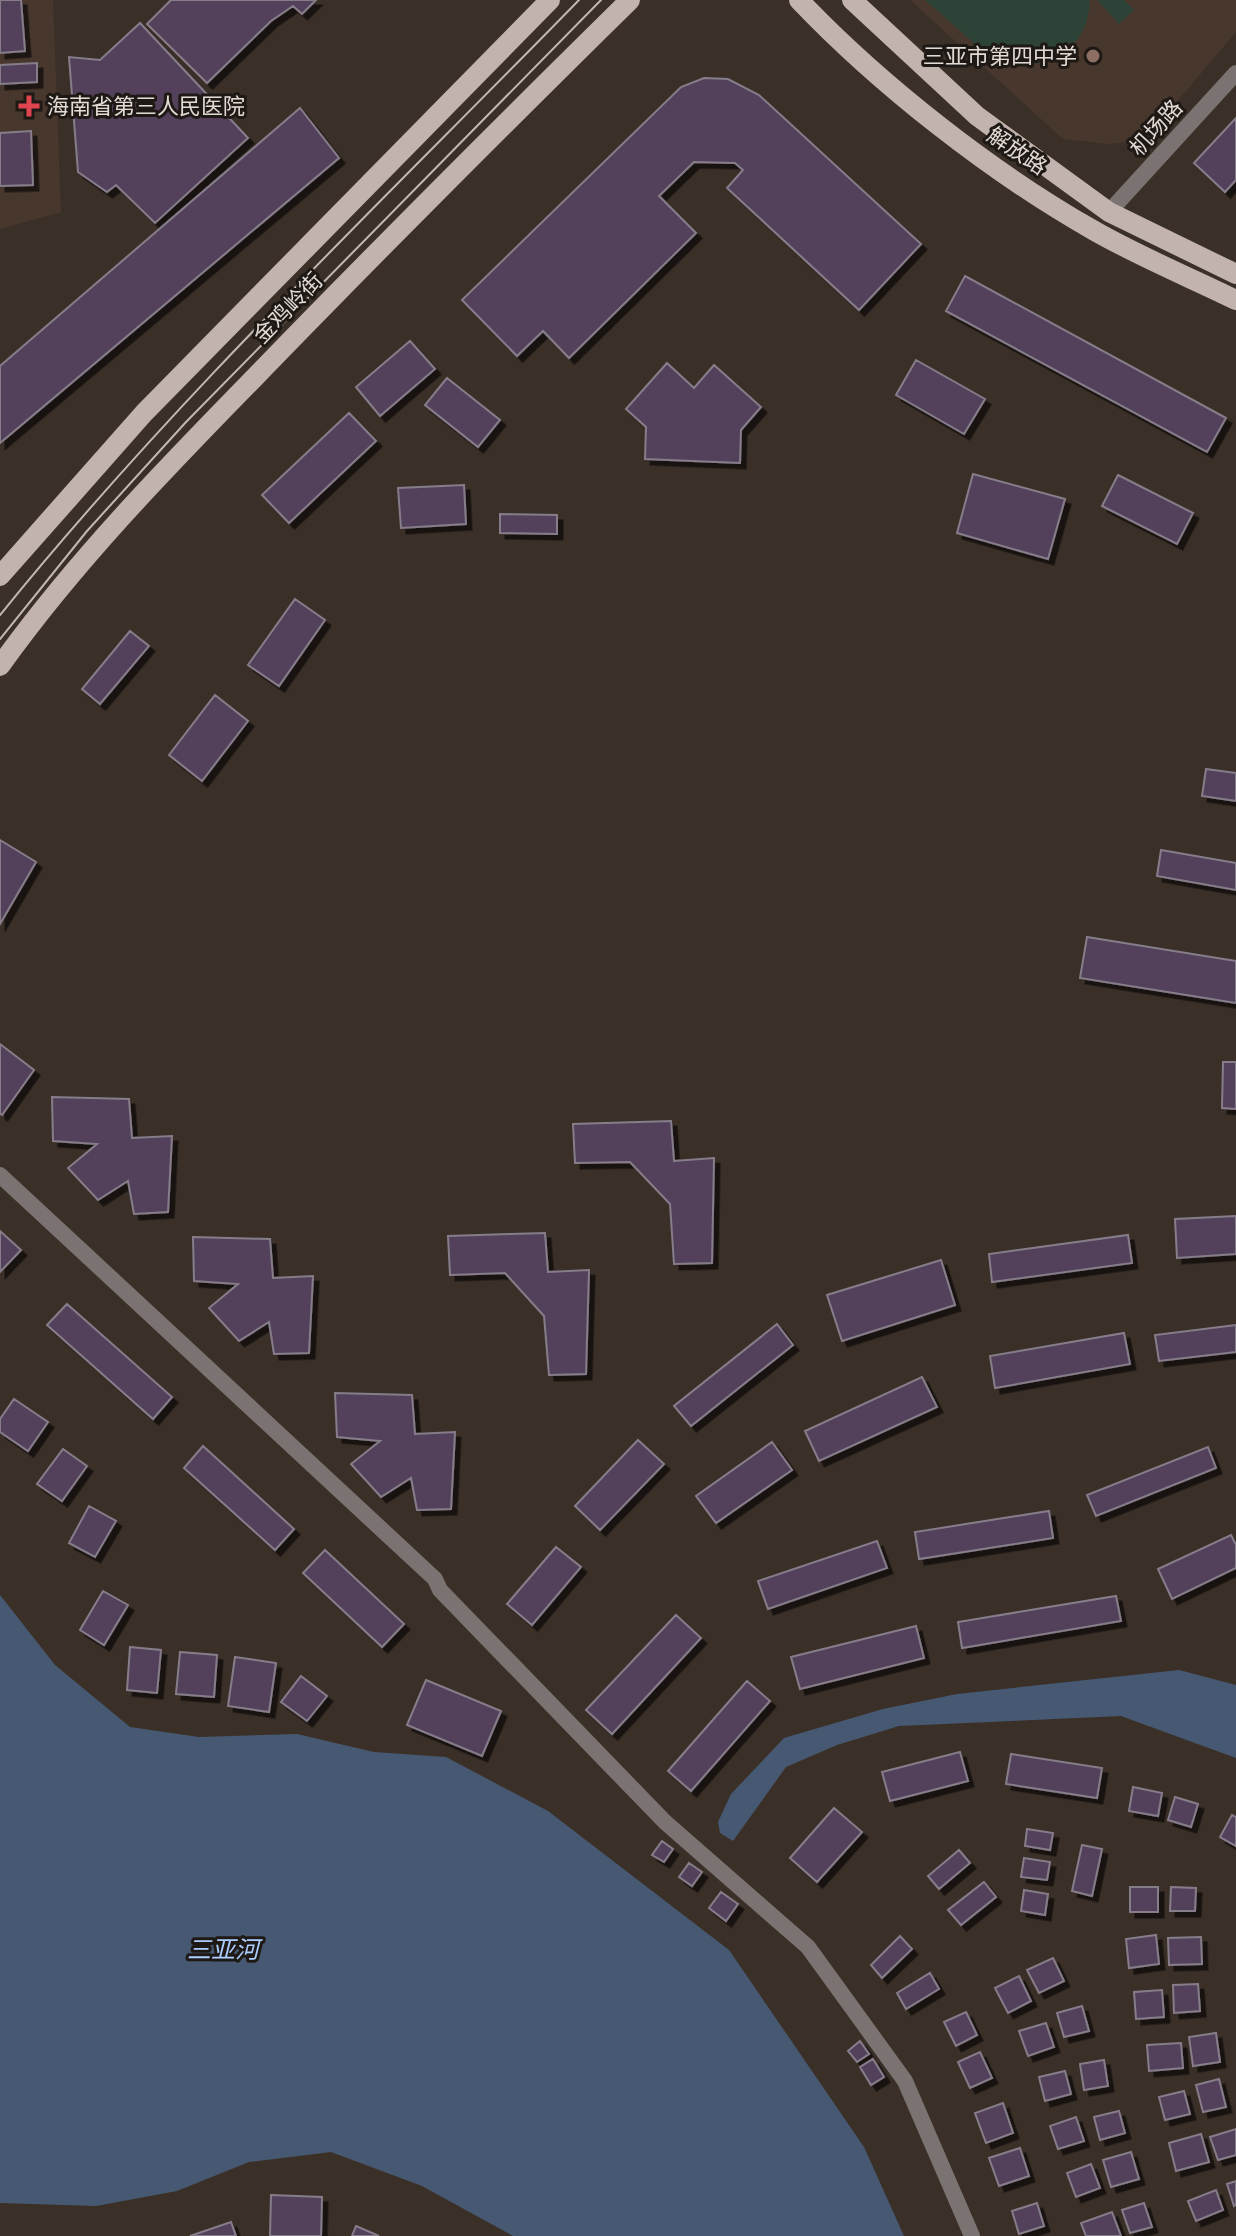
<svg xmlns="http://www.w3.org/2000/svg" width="1236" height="2236" font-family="'Roboto Condensed','Noto Sans SC',sans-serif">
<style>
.built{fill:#48372c}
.green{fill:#2d4338}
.water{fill:#475972}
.building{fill:#53415a;stroke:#867d8a;stroke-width:2;filter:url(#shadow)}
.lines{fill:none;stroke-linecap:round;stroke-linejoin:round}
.street{stroke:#7a7371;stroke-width:16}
.primary{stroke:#c2b3af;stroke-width:20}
.tram{stroke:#c0b8b2;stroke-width:2}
.education-dot{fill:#8d6e63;stroke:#1e1915;stroke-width:3}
.health-dot{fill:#e0444e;stroke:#1e1915;stroke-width:3}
.labels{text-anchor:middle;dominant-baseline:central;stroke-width:6;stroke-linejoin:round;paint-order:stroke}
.poi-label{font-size:22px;fill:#e2dad5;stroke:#1e1915;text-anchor:end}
.street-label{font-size:22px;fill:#e2dad5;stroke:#1e1915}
.water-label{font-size:24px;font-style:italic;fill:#accdfe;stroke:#1e1915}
</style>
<defs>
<filter id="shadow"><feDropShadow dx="5.5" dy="5.5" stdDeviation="0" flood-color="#0009"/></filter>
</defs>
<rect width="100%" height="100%" fill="#3b3028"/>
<path class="built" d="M0 0H53L61 212 0 229Z
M910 0H1236V32L1153 130 1133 142 1107 144 1063 139Z"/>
<path class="green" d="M925 0H1090C1088 52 1048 69 1000 66Z
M1097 0H1124L1134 10 1119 24Z"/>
<path class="water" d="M0 1595 55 1665 130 1727 199 1737 297 1734 374 1752 446 1757 548 1811 729 1950 864 2147 904 2236H513L422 2186 331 2152 249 2162 177 2191 96 2206 0 2203Z
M1179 1670 1236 1685V1758L1121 1716 899 1726 837 1745 786 1767 733 1841 720 1833 718 1822 731 1794 784 1738 883 1709 957 1694Z"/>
<path class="building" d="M0 0H21L25 51 0 53Z
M171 0H316L302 14 293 6 271 21 207 83 147 24Z
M140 23 248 138 155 223 116 185 107 192 78 172 69 57 100 60Z
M37 63V82L0 84V65Z
M704 78 728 79 759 95 921 244 859 310 727 188 743 170 735 163 694 162 659 196 696 233 569 358 543 331 517 356 462 300 681 87Z
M300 108 339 158 0 443V366Z
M1236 118V180L1225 192 1194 163Z
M31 131 33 185 0 186V133Z
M965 276 1226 418 1207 452 946 311Z
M410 341 435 369 380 416 356 387Z
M916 360 985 399 964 434 896 395Z
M667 363 694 388 714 365 761 407 741 430 740 463 645 459 646 427 626 409Z
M447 378 500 420 478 447 425 405Z
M349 413 376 441 289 523 262 495Z
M973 474 1065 499 1048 559 957 533Z
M1118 475 1193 513 1177 544 1102 506Z
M464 485 466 524 401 528 398 488Z
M500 514 557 515V534L500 533Z
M295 599 325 620 279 686 248 665Z
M130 631 149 646 100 704 82 689Z
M215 695 248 721 202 781 169 755Z
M1206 769 1236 773V801L1202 796Z
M0 840 36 862 0 924Z
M1161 850 1236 863V890L1157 876Z
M1087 937 1236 961V1003L1080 978Z
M0 1044 34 1070 2 1115 0 1114Z
M1223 1062H1236V1109L1222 1108Z
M52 1097 129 1099 132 1138 172 1136 168 1212 134 1214 128 1181 98 1200 68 1168 97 1144 53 1141Z
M671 1121 674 1161 714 1158 712 1263 674 1264 670 1204 630 1162 575 1163 573 1124Z
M1236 1216V1254L1177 1258 1175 1219Z
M0 1231 21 1250 0 1272Z
M545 1233 548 1272 589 1270 586 1374 549 1375 544 1316 505 1273 450 1275 448 1236Z
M1128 1235 1132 1263 992 1282 989 1254Z
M193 1237 270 1239 273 1278 313 1276 309 1353 274 1354 269 1322 239 1341 209 1308 238 1284 194 1281Z
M941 1260 955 1305 842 1341 827 1295Z
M67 1304 172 1397 153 1419 47 1325Z
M777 1324 793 1345 691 1426 674 1406Z
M1236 1325V1352L1159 1361 1155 1335Z
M1124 1333 1130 1364 995 1388 990 1356Z
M922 1377 937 1407 819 1461 805 1431Z
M335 1393 412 1395 415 1434 455 1432 451 1509 417 1510 411 1478 381 1497 351 1464 380 1441 337 1437Z
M14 1399 48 1422 28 1451 0 1432V1419Z
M638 1440 664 1464 600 1530 575 1506Z
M772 1442 792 1470 716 1523 696 1496Z
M203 1446 294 1529 275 1550 184 1468Z
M1208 1447 1216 1468 1096 1516 1087 1495Z
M63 1449 87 1466 62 1501 37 1484Z
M89 1506 116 1521 95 1557 69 1543Z
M1049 1511 1053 1538 919 1559 915 1532Z
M1231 1535 1236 1545V1568L1172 1599 1158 1569Z
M877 1541 887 1568 768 1609 758 1581Z
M556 1547 581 1567 532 1625 507 1604Z
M325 1550 404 1624 382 1647 303 1573Z
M103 1591 128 1605 104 1645 80 1630Z
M1116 1596 1121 1621 962 1648 958 1622Z
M676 1615 701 1638 612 1734 586 1710Z
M916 1626 924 1658 800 1689 791 1657Z
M130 1647 161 1650 157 1693 127 1690Z
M180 1652 217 1655 214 1697 176 1694Z
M235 1657 276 1663 269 1712 228 1706Z
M301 1676 327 1696 307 1721 281 1702Z
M426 1680 501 1711 482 1756 407 1725Z
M747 1681 770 1701 691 1791 668 1771Z
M960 1752 968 1781 890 1801 882 1772Z
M1011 1754 1102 1768 1097 1798 1006 1784Z
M1133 1787 1162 1793 1158 1816 1129 1811Z
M1175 1797 1198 1804 1191 1827 1168 1820Z
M834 1808 862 1832 817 1882 790 1858Z
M1232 1815 1236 1817V1846L1220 1837Z
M1027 1829 1053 1833 1050 1850 1025 1846Z
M662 1841 673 1849 664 1862 652 1855Z
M1082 1845 1102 1849 1092 1896 1072 1891Z
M959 1850 970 1863 939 1889 928 1876Z
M1024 1858 1050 1862 1047 1880 1021 1877Z
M689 1863 702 1872 692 1886 679 1877Z
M984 1882 996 1897 961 1925 948 1910Z
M1130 1887H1158V1912H1130Z
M1171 1887 1196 1888 1195 1911H1170Z
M1024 1890 1048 1894 1045 1915 1021 1911Z
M721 1892 738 1904 726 1921 709 1908Z
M1156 1935 1159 1964 1129 1968 1126 1939Z
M900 1936 912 1949 882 1978 871 1965Z
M1201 1937 1202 1964 1169 1965 1168 1938Z
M1053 1958 1064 1981 1039 1993 1027 1970Z
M930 1973 939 1989 906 2009 897 1993Z
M1019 1976 1031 2001 1008 2013 995 1988Z
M1198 1984 1200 2011 1174 2013 1173 1985Z
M1162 1990 1164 2017 1136 2019 1134 1992Z
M1082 2006 1089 2031 1064 2037 1057 2013Z
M966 2012 977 2035 956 2046 944 2022Z
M1046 2023 1054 2047 1028 2056 1019 2031Z
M1216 2033 1220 2062 1193 2066 1189 2037Z
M860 2041 869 2054 857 2062 848 2051Z
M1181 2043 1183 2068 1149 2071 1147 2045Z
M980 2052 992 2078 970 2088 958 2062Z
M873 2059 884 2077 871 2085 860 2067Z
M1104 2060 1108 2086 1084 2090 1080 2064Z
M1065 2071 1071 2094 1045 2101 1039 2077Z
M1219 2079 1226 2107 1203 2112 1196 2085Z
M1184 2091 1190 2114 1165 2120 1159 2097Z
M1003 2103 1013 2133 986 2143 975 2113Z
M1119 2111 1125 2133 1100 2140 1094 2117Z
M1076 2117 1084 2141 1058 2149 1050 2126Z
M1236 2129V2155L1218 2160 1210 2137Z
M1201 2134 1209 2162 1176 2171 1169 2143Z
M1020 2148 1029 2176 999 2186 989 2158Z
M1131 2152 1139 2179 1111 2187 1103 2160Z
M1091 2164 1100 2188 1076 2197 1067 2173Z
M1236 2181V2205L1234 2206 1227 2184Z
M1216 2190 1223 2210 1196 2221 1188 2201Z
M271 2195 322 2197 321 2236H270Z
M1037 2203 1044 2226 1019 2234 1012 2211Z
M1144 2203 1152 2227 1130 2233 1122 2210Z
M1112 2212 1121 2236H1086L1081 2223Z
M231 2222 236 2236H190Z
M356 2226 379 2236H352Z"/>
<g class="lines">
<path class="street" d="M1109 212 1236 73
M0 1175 435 1579 440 1590 665 1822 808 1947 905 2081 972 2236"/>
<path class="primary" d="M799 0C880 85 991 172 1093 230 1138 256 1189 277 1236 300
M852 0 977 116 1109 212 1236 274
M0 576 144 413 550 0
M0 666C75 561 167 467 257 375 380 248 504 124 630 0"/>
<path class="tram" d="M0 615C177 396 383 201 579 0
M0 639 87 531 186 422 601 0"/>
</g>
<circle class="education-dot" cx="1093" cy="56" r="8"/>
<path class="health-dot" d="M25 94h8v8h8v8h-8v8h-8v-8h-8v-8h8z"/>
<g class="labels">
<g class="poi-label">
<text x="1077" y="56">三亚市第四中学</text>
<text x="47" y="106" text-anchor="start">海南省第三人民医院</text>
</g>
<g class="street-label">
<text transform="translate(1156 128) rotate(-48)">机场路</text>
<text transform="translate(1017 151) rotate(34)">解放路</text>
<text transform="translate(288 308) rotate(-46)">金鸡岭街</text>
</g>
<g class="water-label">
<text x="223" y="1950">三亚河</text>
</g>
</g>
</svg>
